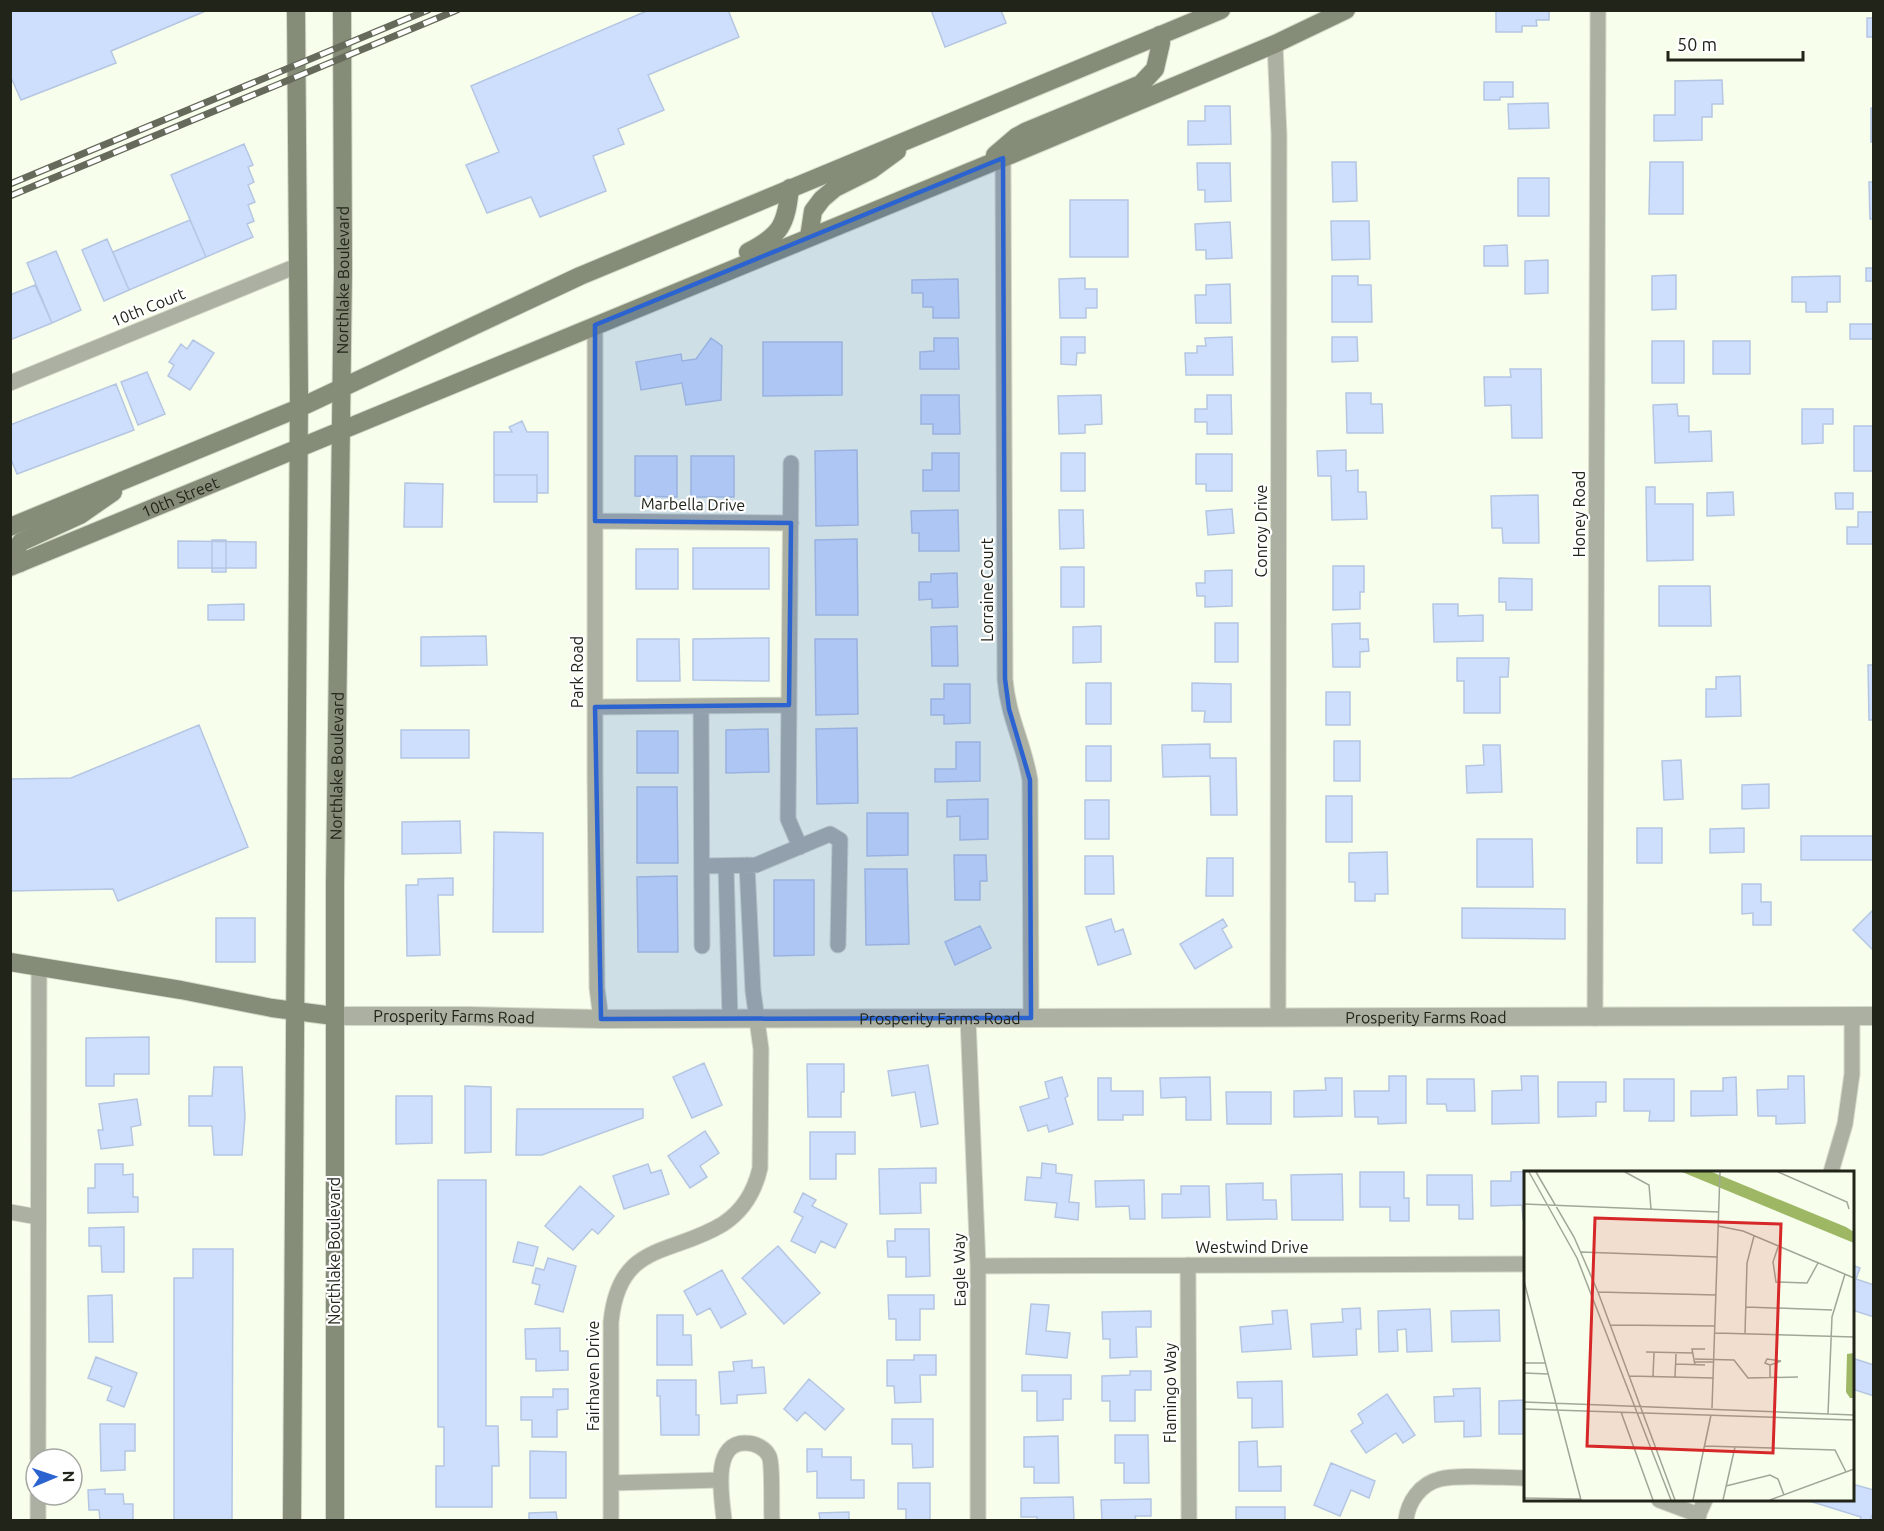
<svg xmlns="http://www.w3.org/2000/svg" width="1884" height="1531" font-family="Ubuntu,sans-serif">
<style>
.building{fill:#cedffd;stroke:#b5c6e3;stroke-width:1.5}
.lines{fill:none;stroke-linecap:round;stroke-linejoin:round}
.minor-casing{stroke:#d5dbc9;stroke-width:17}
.tertiary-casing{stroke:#d5dbc9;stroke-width:20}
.secondary-casing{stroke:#d5dbc9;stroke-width:20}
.minor{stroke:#abb0a3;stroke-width:15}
.tertiary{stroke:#abb0a3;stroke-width:18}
.secondary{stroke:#858c78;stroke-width:18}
.rail-casing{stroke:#656a5b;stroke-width:7}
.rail{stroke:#fff;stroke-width:4.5;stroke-dasharray:14;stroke-linecap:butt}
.marked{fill:#2b63d1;fill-opacity:0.2;stroke:#2b63d1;stroke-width:4.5;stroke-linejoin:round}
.labels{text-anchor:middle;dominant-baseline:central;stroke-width:4.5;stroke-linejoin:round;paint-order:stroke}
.street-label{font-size:16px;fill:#212519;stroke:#fff}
.inset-road{fill:none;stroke:#a1a797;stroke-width:1.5}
.view{fill:#d62828;fill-opacity:0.15;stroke:#d62828;stroke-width:3}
.inset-edge{fill:none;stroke:#212519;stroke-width:3}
</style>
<rect width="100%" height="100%" fill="#f7feeb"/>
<path class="building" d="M10 10H208L111 51 116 63 21 100 10 75Z
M649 10H728L739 37 648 75 664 110 618 129 624 144 593 156 606 191 540 217 531 197 487 213 466 165 499 152 471 86Z
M931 10H1001L1006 23 945 47Z
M1496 10H1549V20H1536L1537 26H1522V32H1496Z
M1867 18H1874V37H1867Z
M1722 80 1723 104H1712V117H1702V140L1654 141V115H1675V81Z
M1484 82H1513V97H1500V100H1484Z
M1548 103 1549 128 1509 129 1508 104Z
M1205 106H1230L1231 144 1188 145V121H1205Z
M1871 108H1874V142H1871Z
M244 144 253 165 248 167 254 182 248 185 255 202 248 205 254 221 247 224 253 237 206 257 171 175Z
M1332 162H1356L1357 201 1333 202Z
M1650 162H1683V214H1649Z
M1197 163H1230L1231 201 1205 202V190H1198Z
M1518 178H1549V216H1518Z
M1869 182H1874V219H1870Z
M1070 200H1128V257H1070Z
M190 220 206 257 129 290 113 252Z
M1331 221H1369L1370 259 1332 260Z
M1230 222 1232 258 1206 259V250H1196L1195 224Z
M107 239 129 290 104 301 82 250Z
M1507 245 1508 266H1484V246Z
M56 251 81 310 52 323 27 263Z
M1548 260V293L1525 294V261Z
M1866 268H1874V281H1866Z
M1676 275V309L1652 310V276Z
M1332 276H1358V285H1371L1372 322H1332Z
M1840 276V302H1827V312H1806V302H1792V277Z
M1085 278V289H1097V308H1086V318H1060L1059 279Z
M958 279 959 318H933V307H923V293H912V280Z
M1230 284 1231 323H1196L1195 295H1206V285Z
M35 285 52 323 10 340V295Z
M1850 324H1874V339H1850Z
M1061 337H1085V353H1077L1076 365 1061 364Z
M1232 337 1233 375H1186L1185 353H1197V346H1206L1205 338Z
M1332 337H1357L1358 361 1332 362Z
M711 338 722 346 721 400 686 405 682 383 641 390 636 362 681 354 682 361 696 359Z
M934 338H958L959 369H920V352L934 351Z
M193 340 214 353 190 390 168 376 174 365 169 362 181 344 187 349Z
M1652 341H1684V383H1652Z
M1713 341H1750V374H1713Z
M763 342H842V395L763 396Z
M1510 369H1541L1542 438H1512L1511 405 1485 406 1484 377H1511Z
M147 372 165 414 138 425 121 382Z
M116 384 134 430 17 474 10 457V425Z
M1346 393H1371V404H1382L1383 433H1347Z
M921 395H959L960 434H933V424H921Z
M1101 395 1102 424 1085 425V433L1059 434 1058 396Z
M1207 395H1231L1232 434H1207V422H1195V409H1207Z
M1677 404 1678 416H1689V432L1711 431 1712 461 1655 463 1653 405Z
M1802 409H1833V424H1823V443L1802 444Z
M522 421 527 432H548V493H537V475H494V432H512L509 427Z
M1854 426H1874V471H1854Z
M857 450 858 525 816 526 815 451Z
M1346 450V471L1358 470V492H1366L1367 519 1332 520 1331 476H1318L1317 451Z
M932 453H959V491H923V470H932Z
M1061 453H1085V491H1061Z
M1196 454H1232V491H1206V484H1196Z
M635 456H677V497L635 496Z
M691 456H734V497H691Z
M494 475H537V502H494Z
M405 483 443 484 442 527H404Z
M1646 487H1655V504H1693V560L1647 561Z
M1733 492 1734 515 1707 516V493Z
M1835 493H1853V509H1836Z
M1538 495 1539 543H1503L1502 528H1492L1491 496Z
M1232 509 1234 533 1208 535 1206 511Z
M958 510 959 551H919V533H912L911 511Z
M1059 510H1083L1084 548 1060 549Z
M1858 512H1874V544H1847V527H1858Z
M857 539 858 615H816L815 540Z
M212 540H226V572H212Z
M178 541 256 542V568H178Z
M693 548H769V589H693Z
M636 549H678V589H636Z
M1333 566H1364V592H1360V609L1333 610Z
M1061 567H1084V607H1061Z
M1232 570V606L1205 607V596H1197L1196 583H1205V571Z
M957 573 958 607 932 608V599L919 600V582H931V574Z
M1499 578 1532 579V610H1506V602H1499Z
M1659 586H1710L1711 626H1659Z
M244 604V620H208V605Z
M1433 604H1458V616L1483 615V641L1434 642Z
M1215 623H1238V662H1215Z
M1360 623V639H1368L1369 651 1360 652V667H1333L1332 624Z
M957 626 958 666H932L931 627Z
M1101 626V662L1073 663V627Z
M486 636 487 665 421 666V637Z
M769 638V681L693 680V639Z
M637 639H679L680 681H637Z
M815 639H857L858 714 816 715Z
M1457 658H1509L1508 677H1500V713H1464V681H1457Z
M1868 665H1874V720H1869Z
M1740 676 1741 716 1706 717V689H1716V677Z
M1086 683H1111V724H1086Z
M1192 683 1231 684V722H1204L1205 711H1192Z
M944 684H970V723L944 724V715H931V699H944Z
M1326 692H1350V725H1326Z
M199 725 248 847 118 901 113 889 10 891V779L71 778Z
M857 728 858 803 817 804 816 729Z
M768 729 769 772 726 773V730Z
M401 730H469V758H401Z
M637 731H678V773H637Z
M1334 741H1360V781H1334Z
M956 742H980V781L935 782V769H956Z
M1210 744V758H1236L1237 815H1211L1210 776 1163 777 1162 745Z
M1483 745H1500L1502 792 1467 793 1466 766 1484 765Z
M1086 746H1111V781H1086Z
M1681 760 1683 799 1664 800 1662 761Z
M1769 784V808L1742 809V785Z
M637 787H677L678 863H637Z
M1326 796H1352V842H1326Z
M988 799V839L960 840V816L947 817V800Z
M1085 800H1109V839H1085Z
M867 813H908V855L867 856Z
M460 821 461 853 402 854V822Z
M1637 828H1662V863H1637Z
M1744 828V852L1710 853V829Z
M494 832 543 833V932H493Z
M1801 836H1874V860H1801Z
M1477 839H1532L1533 887H1477Z
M1387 852 1388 894H1375V901H1355V882H1349V853Z
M954 855H986L987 881H980V900H955Z
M1085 856H1113L1114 894H1085Z
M1207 858H1233V896H1206Z
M865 869H907L909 944 866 945Z
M677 876 678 952H638L637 877Z
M453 878V895H438L440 955 407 956 406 885H418V879Z
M774 880H814V955L774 956Z
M1742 884H1761V902H1771V925H1753V913L1742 914Z
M1462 908 1565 909V939L1462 938Z
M1874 909V951L1853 930Z
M216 918H255V962H216Z
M1111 919 1115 932 1123 929 1131 954 1098 965 1086 927Z
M1223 919 1227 926 1222 929 1232 947 1195 969 1180 944Z
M980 926 991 948 955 965 945 942Z
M149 1037V1074H114V1086H86V1038Z
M704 1063 722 1105 692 1118 673 1077Z
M807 1064H844V1092H841V1117H808Z
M928 1065 938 1124 921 1127 915 1092 892 1096 888 1071Z
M214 1067H242L245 1117 242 1155H214L212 1126H189V1096H212Z
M1389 1076H1406V1123L1378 1124V1117H1355L1354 1091H1389Z
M1521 1076H1538L1539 1123 1492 1124V1091L1522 1090Z
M1788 1076H1804L1805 1123 1776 1124V1116H1758L1757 1090 1788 1089Z
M1062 1077 1068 1096 1065 1098 1073 1124 1049 1132 1047 1125 1028 1131 1020 1107 1049 1098 1045 1082Z
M1210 1077 1211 1120H1186V1097L1161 1098 1160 1078Z
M1736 1077 1737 1115 1691 1116V1091H1723V1078Z
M1098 1078H1111V1091H1143V1115H1123V1120H1098Z
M1325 1078H1342V1116L1294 1117V1091L1326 1090Z
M1427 1079H1474L1475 1111H1447L1446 1104H1427Z
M1624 1079H1674V1121H1649L1650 1111H1624Z
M1558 1082H1606V1102H1596V1116L1558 1117Z
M465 1086 491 1087V1152L465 1153Z
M1226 1092H1271V1124H1227Z
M396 1096H432V1143L396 1144Z
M137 1099 141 1125 131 1127 133 1145 101 1149 98 1130H103L99 1104Z
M517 1109H643V1118L542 1155H516Z
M705 1131 719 1153 700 1166 707 1177 690 1188 668 1156Z
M810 1132H855V1154H836V1179H810Z
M1042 1163 1056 1165V1173L1072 1175 1069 1202 1079 1203 1078 1220 1055 1217 1057 1203 1025 1200 1027 1177 1041 1178Z
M95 1164H123V1175L133 1174V1197H138V1212L88 1213V1188H95Z
M648 1164 651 1173 661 1170 669 1194 624 1209 613 1176Z
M936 1168V1183H920L921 1213 880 1214 879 1169Z
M1539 1171 1526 1172V1219H1523L1522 1205 1491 1206V1181H1511V1172Z
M1360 1172H1404V1198H1409V1221H1390V1207H1360Z
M1342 1174 1343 1220H1292L1291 1175Z
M1427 1175H1472L1473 1219H1459V1205H1427Z
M438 1180H486V1426H498L499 1466H492V1507H436V1466H444V1427H438Z
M1144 1180 1145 1219H1130L1129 1206 1096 1207 1095 1181Z
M1263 1183V1200H1276L1277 1219 1227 1220 1226 1184Z
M580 1186 614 1216 598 1234 592 1229 573 1250 545 1226Z
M1181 1186H1209L1210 1217 1162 1218V1194H1181Z
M803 1193 816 1200 812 1206 847 1224 835 1248 821 1241 815 1253 791 1241 803 1217 794 1212Z
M124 1227V1272H102L101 1246H89V1228Z
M895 1229H929L930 1276 906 1277V1257H888L887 1241H895Z
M518 1242 538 1247 533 1266 513 1262Z
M778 1246 820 1293 784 1324 742 1278Z
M193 1249H233L232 1520H174V1278H193Z
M548 1258 576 1266 563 1312 535 1304 540 1285 532 1283 536 1268 544 1270Z
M1852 1265 1860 1268 1856 1279 1874 1285V1317L1852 1310Z
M722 1270 746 1314 721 1328 710 1308 697 1315 684 1291Z
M112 1295 113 1342H89L88 1296Z
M888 1295H934V1309H920V1340H896V1319H889Z
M1031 1304 1049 1305 1046 1331 1070 1333 1067 1358 1026 1354Z
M1360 1308 1361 1329H1356L1357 1355 1313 1357 1311 1324 1343 1322 1342 1309Z
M1430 1309 1432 1351 1407 1352 1406 1329 1397 1330 1398 1351 1379 1352 1378 1311Z
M1287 1310 1291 1349 1242 1352 1240 1327 1273 1324 1272 1311Z
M1499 1310 1500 1341 1452 1342 1451 1311Z
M1151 1311V1327H1136L1137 1357 1110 1358V1339H1103L1102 1312Z
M657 1315H683V1335H691L692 1365H657Z
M560 1328V1351H568V1370L536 1371V1359H526L525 1329Z
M914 1355H936V1375H920L921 1402 895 1403 894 1386H887V1360H914Z
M96 1357 137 1373 124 1407 107 1400 112 1387 88 1378Z
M1852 1358 1874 1365V1396L1852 1389Z
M752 1360V1368L764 1367 766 1393 737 1395V1403L721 1404 719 1372 734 1371 733 1362Z
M1130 1371H1151V1390H1135V1421H1110V1401H1102V1376L1130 1375Z
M1022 1375H1071V1399H1063V1420L1037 1421V1391H1022Z
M809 1379 844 1409 825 1430 805 1412 797 1421 784 1409Z
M657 1380H696V1415H699V1435H661L660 1396H657Z
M1282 1381 1283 1427 1252 1428V1398H1238L1237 1382Z
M1480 1388 1481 1436 1464 1437V1421L1435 1422 1434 1397 1454 1396 1453 1389Z
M553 1389H568V1409L557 1410V1437H532V1420H521V1397H553Z
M1525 1392 1526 1434H1499V1401L1525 1400Z
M1387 1394 1415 1435 1403 1443 1396 1433 1366 1453 1351 1431 1363 1423 1358 1414Z
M892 1419H933V1467L913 1468 912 1444H892Z
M100 1424H135V1451H125V1470L101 1471Z
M1115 1435H1148L1149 1483H1124V1463H1115Z
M1058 1436 1059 1483H1034V1467H1024V1437Z
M1257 1441 1258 1467 1281 1466V1491H1239V1442Z
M807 1449H822V1457H851V1480H864V1498H817V1471L807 1472Z
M530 1451 566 1452V1498H530Z
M1331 1463 1375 1481 1369 1498 1351 1490 1340 1516 1314 1505Z
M898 1483H930V1520H906V1509H898Z
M1852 1484 1874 1490V1511L1870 1520H1860L1861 1517 1806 1500H1852Z
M105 1489V1494H123L124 1504H133V1520H100L99 1510H89L88 1490Z
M1073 1497 1074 1520H1037V1517H1021V1498Z
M1151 1499V1516H1135L1136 1520H1102L1101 1500Z
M1236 1507H1285V1520H1236Z
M556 1512 557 1520H529V1513Z
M849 1512V1520H820L819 1513Z"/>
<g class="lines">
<g class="minor-casing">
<path id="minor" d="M1275 44 1279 135 1278 1018
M1003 158 1005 679C1008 717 1024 744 1030 780L1031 1018
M595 325V775L597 988 601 1019
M10 383 299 265
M791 463 788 819 800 847
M595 521 791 523
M701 706 702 946
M595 707 789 705
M702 866 756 865 830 834 840 840 838 945
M726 866 730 1018
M968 1018 978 1266V1520
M1595 1018 1598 10
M1831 1172 1845 1124 1852 1074V1016
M10 1212 38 1217
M1188 1265 1189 1520
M978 1266 1526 1264
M38 1459 39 967
M611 1483 721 1480
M38 1495V1520
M1659 1500 1699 1515
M611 1520V1322C619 1241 671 1256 723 1224 743 1211 755 1190 760 1168L761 1049 753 991 747 865
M724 1520C722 1498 711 1442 746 1443 755 1443 765 1448 769 1456 773 1464 771 1509 772 1520
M1406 1520C1408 1502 1420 1484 1440 1479 1459 1474 1503 1478 1526 1478
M1696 1520 1705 1500"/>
</g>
<g class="tertiary-casing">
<g id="tertiary">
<path id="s1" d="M334 1016H469L601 1019 1874 1016"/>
</g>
</g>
<g class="secondary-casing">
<g id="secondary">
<path d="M995 155 1016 137 1027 131 1141 84 1155 69 1161 43 1160 35"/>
<path d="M809 237 813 211 822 199 835 188 871 170 897 151"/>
<path d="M748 252C781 235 786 225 790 188"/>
<path d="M10 527 299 408 580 276 1221 10"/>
<path d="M20 563 15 551 21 542 80 515 113 492"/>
<path id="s2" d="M10 567 1003 158 1275 44 1346 10"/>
<path d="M10 962 181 990 272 1008 334 1016"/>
<path d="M292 1520 299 392 296 10"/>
<path id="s3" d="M335 1520V885L343 270 342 10"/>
</g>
</g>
<use href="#minor" class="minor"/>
<use href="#tertiary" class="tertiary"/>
<use href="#secondary" class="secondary"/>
<g class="rail-casing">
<path id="rail" d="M10 184 428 10
M10 196 457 10"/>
</g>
<use href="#rail" class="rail"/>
</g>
<path class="marked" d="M1003 158 1005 679 1009 709 1030 780 1031 1018 601 1019 595 707 789 705 791 523 595 521V325Z"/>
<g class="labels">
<g class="street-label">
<text stroke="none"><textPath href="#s3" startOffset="1240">Northlake Boulevard</textPath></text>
<text transform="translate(148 307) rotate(-22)">10th Court</text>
<text stroke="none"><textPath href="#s2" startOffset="184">10th Street</textPath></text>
<text transform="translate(693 504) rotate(1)">Marbella Drive</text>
<text transform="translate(1579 514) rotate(-90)">Honey Road</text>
<text transform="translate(1261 531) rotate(-90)">Conroy Drive</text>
<text transform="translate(987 590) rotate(-90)">Lorraine Court</text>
<text transform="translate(577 672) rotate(-90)">Park Road</text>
<text stroke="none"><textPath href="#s3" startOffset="754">Northlake Boulevard</textPath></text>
<text stroke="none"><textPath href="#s1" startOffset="120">Prosperity Farms Road</textPath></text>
<text stroke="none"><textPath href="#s1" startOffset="1092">Prosperity Farms Road</textPath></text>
<text stroke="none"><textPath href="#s1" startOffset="606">Prosperity Farms Road</textPath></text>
<text x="1252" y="1247">Westwind Drive</text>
<text transform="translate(334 1251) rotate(-90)">Northlake Boulevard</text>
<text transform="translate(959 1270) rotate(-91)">Eagle Way</text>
<text transform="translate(593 1376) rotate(-90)">Fairhaven Drive</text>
<text transform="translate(1170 1393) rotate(-90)">Flamingo Way</text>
</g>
</g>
<g transform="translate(1524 1171)">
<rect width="330" height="330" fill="#f7feeb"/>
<path d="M158 1H188L322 56 330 61V72ZM330 182V227H326L322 221 323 183Z" fill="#9db765"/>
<path class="inset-road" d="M5 1 53 87 147 329M12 1 50 66 74 121 151 329M101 1 125 14 127 38M254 1 323 31 325 38M0 33 195 41M194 55 219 60 330 107M254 76 249 91 252 111 283 112 294 92M57 81 193 86M0 110 57 329M74 121 192 124M222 136 308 139M86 154 191 155M191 162 330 166M221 162 223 92 230 65M122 181 169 182M171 188 210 189 224 207 274 206M171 191H190M0 192H21M152 193 181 194M171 194 168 178H181M0 202 24 203M105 205 189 207M129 205 130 182M151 206 152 183M246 207V194L257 190 243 188 241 192 246 194M0 231 330 244M188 237 196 1M0 238 330 249M97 241 129 329M304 243 308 146 321 103M181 275 311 279 322 301M202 315 246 304 254 308 260 324M0 327 57 328M169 329 187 244M199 329 211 276M246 329 330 298"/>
<path class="view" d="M71 47 257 53 249 282 63 275Z"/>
<rect width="330" height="330" class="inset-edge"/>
</g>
<rect width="1884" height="1531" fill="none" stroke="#212519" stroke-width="24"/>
<g transform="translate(54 1477) rotate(88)"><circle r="28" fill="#ffffff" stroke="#a6a8a3" stroke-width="1.5"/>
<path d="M0-4.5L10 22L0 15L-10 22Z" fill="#2b63d1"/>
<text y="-9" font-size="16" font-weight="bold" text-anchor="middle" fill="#212519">N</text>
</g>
<path d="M1668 51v9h135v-9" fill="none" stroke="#212519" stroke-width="3"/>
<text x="1677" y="51" font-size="18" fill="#212519" stroke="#ffffff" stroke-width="4.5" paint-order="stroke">50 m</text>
</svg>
